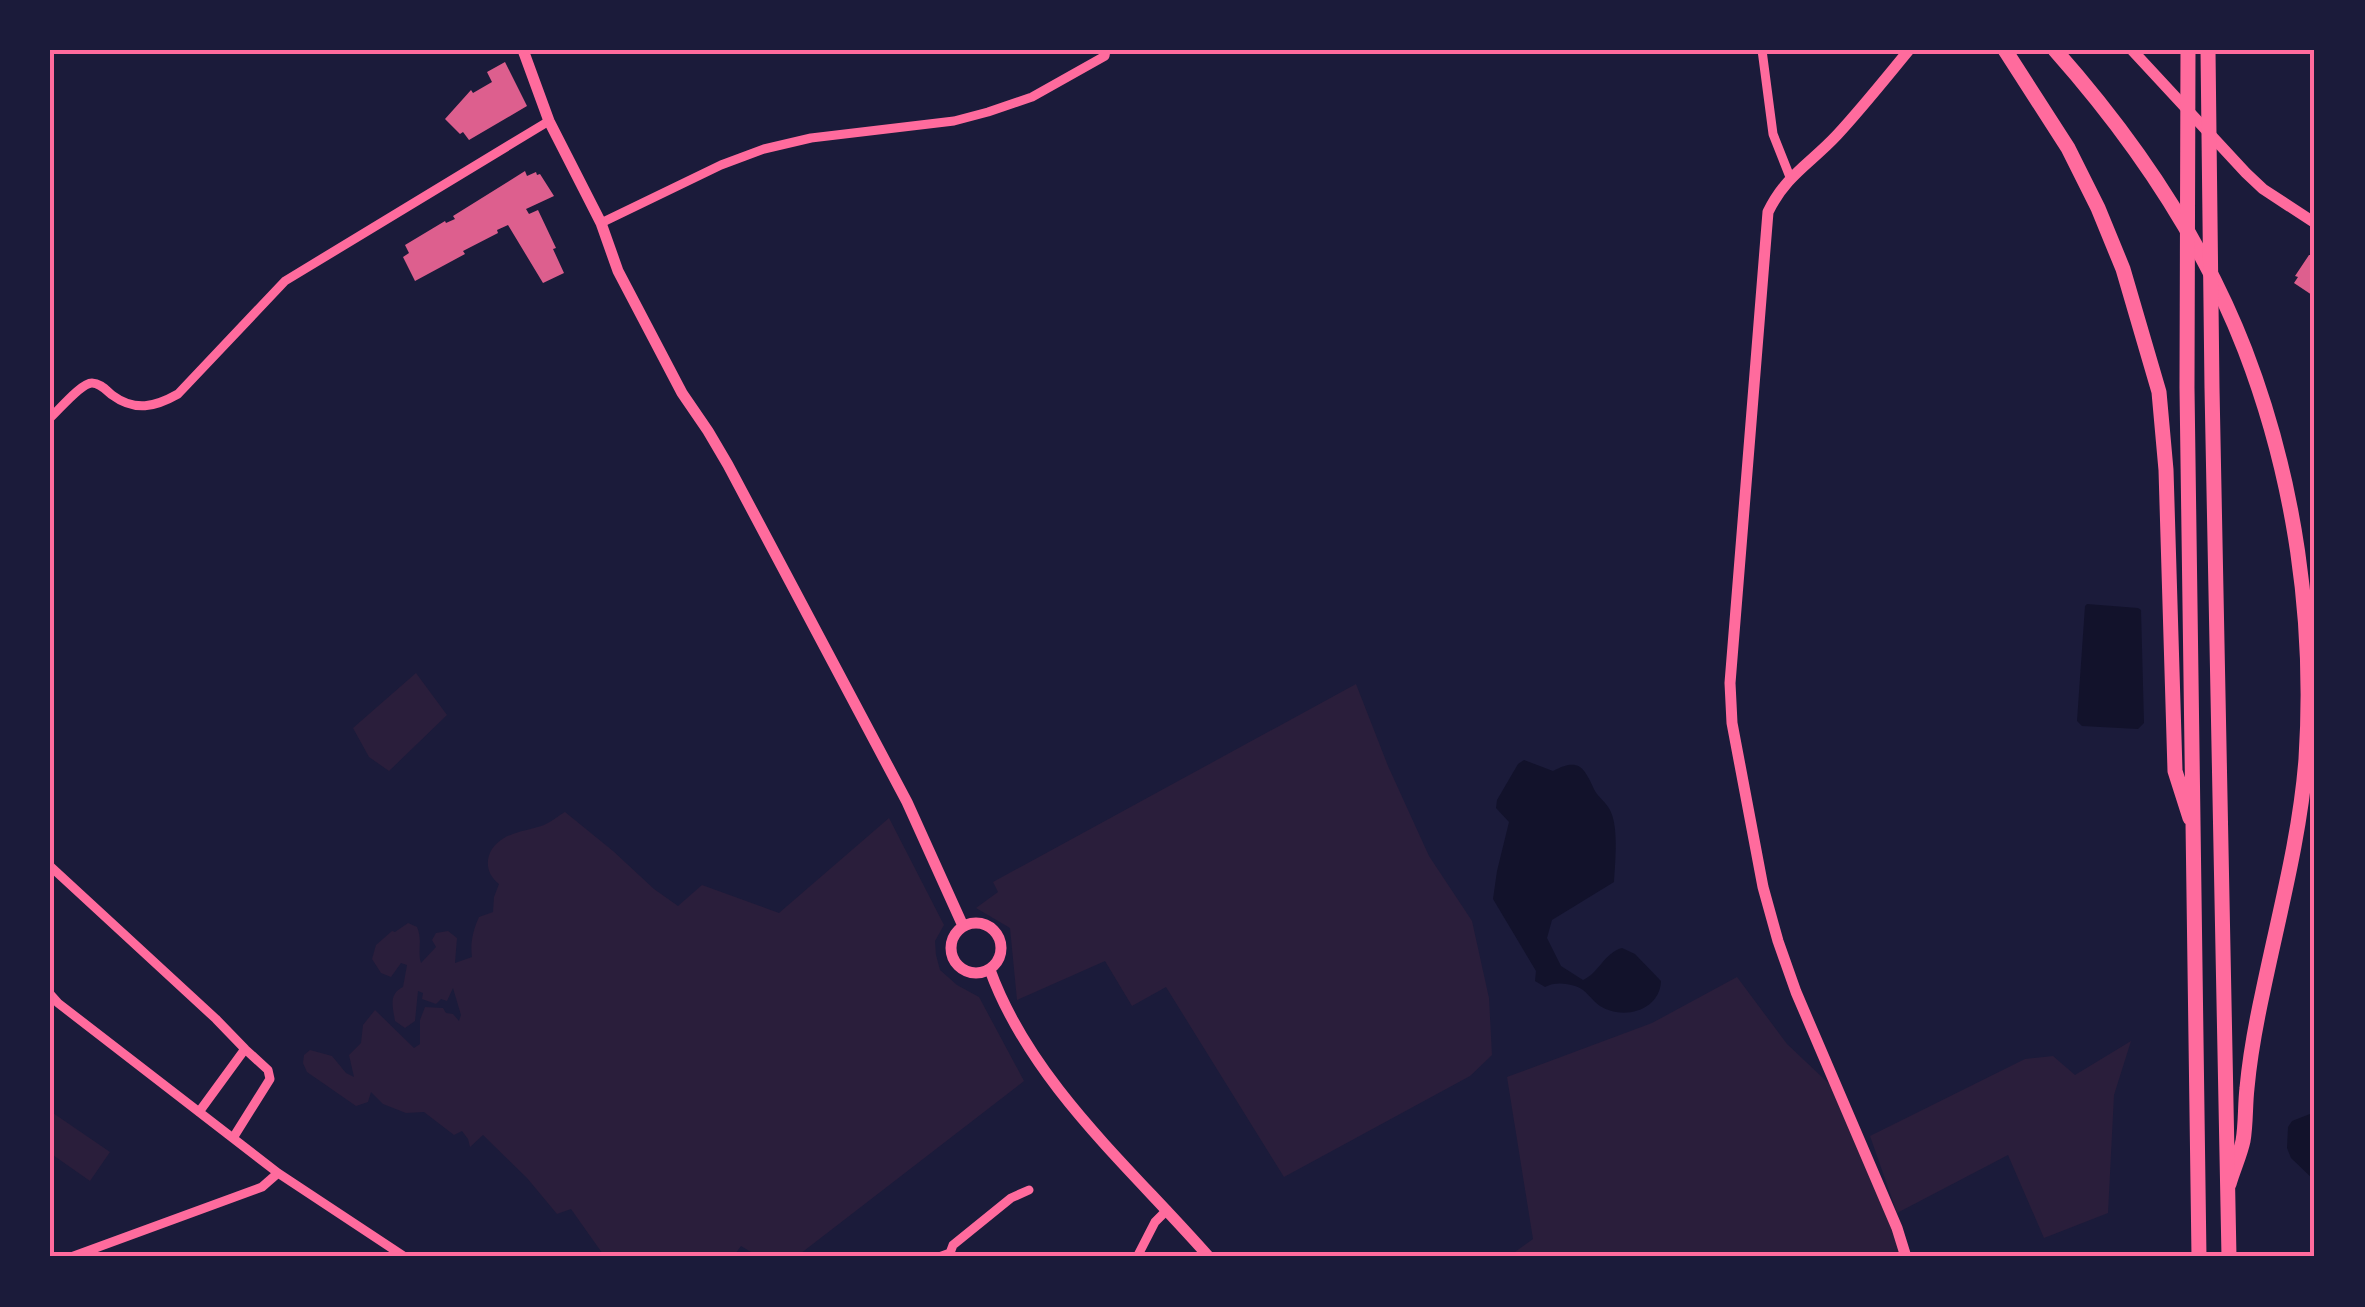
<svg xmlns="http://www.w3.org/2000/svg" width="2365" height="1307" font-family="Cabin,sans-serif">
<style>
.green{fill:#2a1e3b}
.water{fill:#12122b}
.building{fill:#dd5f8e}
.lines{fill:none;stroke-linecap:round;stroke-linejoin:round}
.minor{stroke:#ff6b9d;stroke-width:9}
.tertiary{stroke:#ff6b9d;stroke-width:11}
.trunk{stroke:#ff6b9d;stroke-width:15}
.motorway{stroke:#ff6b9d;stroke-width:15}
.neatline{fill:none;stroke:#ff6b9d;stroke-width:4}
</style>
<rect width="100%" height="100%" fill="#1b1b3a"/>
<path class="green" d="M416 673 447 715 389 771 369 757 353 728Z
M1356 684 1388 766 1429 856 1472 921 1489 998 1492 1055 1470 1076 1284 1177 1166 987 1132 1006 1105 961 1017 1000 1010 928 976 908 998 892 993 882Z
M565 812 613 851 654 889 678 906 702 885 779 913 889 818 944 925 935 941 936 955 940 970 957 985 979 997 1024 1081 796 1257H751V1252L741 1246 733 1257H605L571 1209 557 1214 527 1178 483 1135 470 1147 468 1139 462 1131 454 1135 424 1112 406 1113 383 1104 371 1092 368 1102 356 1106 307 1072 303 1063 304 1055 310 1050 332 1056 346 1073 354 1077 349 1055 361 1043 363 1025 375 1010 414 1048 420 1044V1020L425 1007 443 1008 446 1013 453 1014 459 1021 461 1015 453 988 447 1001 441 999 436 1004 422 999 423 993 418 991 415 1021 405 1028 395 1021C393 1008 388 994 403 987L407 965 401 963 391 977 381 973 372 959 376 945 392 931 395 932 408 923 417 927C423 941 417 950 421 963L436 947 432 940 436 933 448 931 457 938 455 963 472 957C470 944 473 930 479 917L493 912 494 897 499 884C482 871 485 849 504 838 516 831 531 830 544 825 551 822 558 816 565 812Z
M1737 977 1787 1044 1841 1095 1897 1228 1900 1257H1508L1533 1239 1507 1077 1652 1023Z
M2131 1041 2114 1095 2108 1213 2044 1238 2008 1155 1897 1213 1870 1136 2025 1059 2053 1056 2075 1075Z
M50 1111 110 1152 90 1181 50 1153Z"/>
<path class="water" d="M2087 604 2138 608 2141 610 2144 723 2138 729 2082 726 2077 721 2085 606Z
M1524 760 1553 771C1580 757 1584 768 1595 791 1599 798 1606 802 1610 810 1619 827 1615 863 1614 882L1552 920 1547 938 1561 966 1583 980C1599 973 1604 953 1622 948L1635 954 1661 981C1660 1010 1624 1021 1600 1006 1591 1000 1586 989 1575 986 1565 983 1554 982 1545 987L1535 981 1536 971 1493 899 1497 871 1509 822 1496 808 1497 800 1518 764Z
M2315 1112V1181L2291 1158 2287 1148 2288 1127 2292 1121Z"/>
<path class="building" d="M505 62 527 106 469 140 463 132 460 134 445 119 471 90 473 93 492 82 487 72Z
M525 171 527 176 536 172 537 175 540 174 554 196 526 209 529 214 538 210 556 248 553 249 564 273 543 283 508 225 497 230 498 233 463 251 465 254 415 281 403 257 409 253 405 245 445 221 446 223 455 219 453 216Z
M2309 255H2315V297L2294 283 2298 277 2295 276Z"/>
<g class="lines">
<path class="minor" d="M1762 50 1773 134 1790 177
M601 223 721 165 764 149 811 138 954 121 988 112 1032 97 1105 56 1106 50
M50 418C59 410 81 383 92 383 100 383 106 390 112 395 135 412 155 407 178 394L285 281 549 121
M50 866 216 1019 245 1049 199 1112
M50 994 58 1003 278 1173 405 1257
M233 1138 270 1079 268 1070 245 1049
M71 1257 262 1187 278 1173
M939 1257 950 1253 953 1245 1011 1198 1029 1190
M1137 1257 1155 1222 1167 1210"/>
<path class="tertiary" d="M523 50 549 121 601 223 618 271 682 393 708 431 728 465 907 802 963 926
M2132 50 2246 173 2263 189 2315 223
M951 948a25 25 0 1 1 50 0a25 25 0 1 1-50 0Z
M990 970C1031 1083 1131 1168 1209 1257
M1906 1257 1897 1228 1796 992 1778 941 1763 887 1732 723 1730 683 1768 212C1786 175 1810 164 1837 135 1862 108 1885 79 1909 50"/>
<path class="trunk" d="M2055 50C2133 138 2202 239 2245 350 2295 480 2315 621 2306 759 2300 837 2279 914 2263 991 2256 1023 2250 1055 2247 1088 2245 1105 2246 1124 2243 1141 2240 1155 2233 1170 2229 1184"/>
<path class="motorway" d="M2005 50 2068 148 2098 208 2123 269 2159 392 2166 470 2175 771 2190 818
M2188 50 2187 388 2199 1257
M2208 50 2212 388 2229 1257"/>
</g>
<rect width="2365" height="1307" fill="none" stroke="#1b1b3a" stroke-width="105"/>
<rect x="52" y="52" width="2260" height="1202" class="neatline"/>
</svg>
